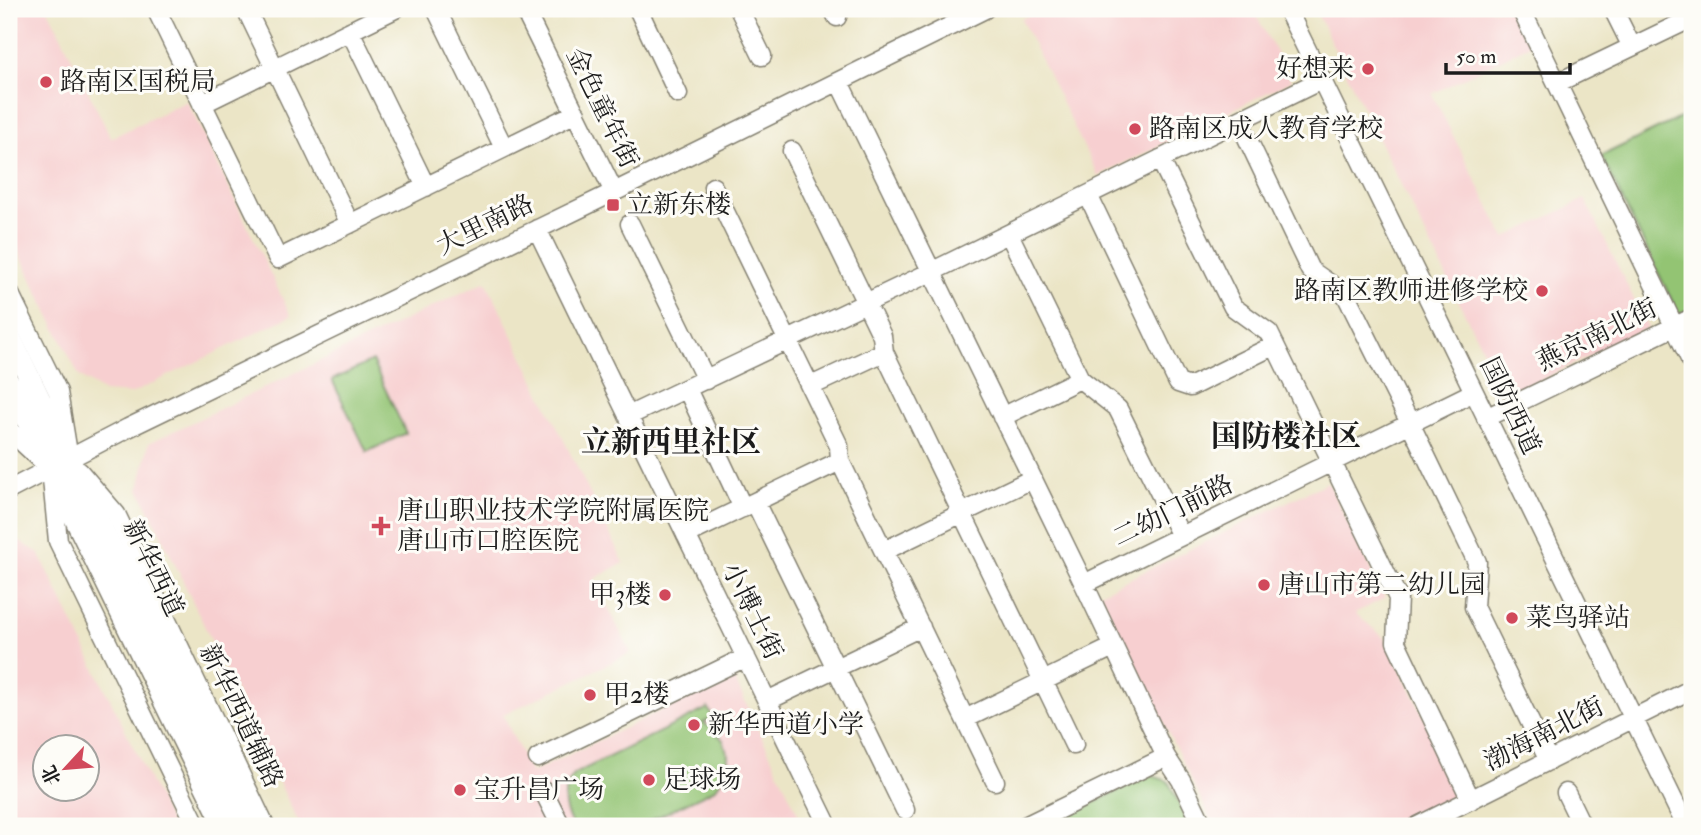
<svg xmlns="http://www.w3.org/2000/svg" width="1701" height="835" font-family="'IM FELL Double Pica','Noto Serif SC',serif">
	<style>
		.built { fill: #f7cfd0; fill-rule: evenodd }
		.green { fill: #93c473; stroke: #587048; stroke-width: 2 }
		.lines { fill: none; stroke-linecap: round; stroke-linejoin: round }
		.minor-casing { stroke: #848071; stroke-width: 21 }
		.major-casing { stroke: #848071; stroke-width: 24 }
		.minor { stroke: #fff; stroke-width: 18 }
		.major { stroke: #fff; stroke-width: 21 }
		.poi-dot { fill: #d1495b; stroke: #fdfcf7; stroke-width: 2.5 }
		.labels { text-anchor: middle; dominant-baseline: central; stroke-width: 6; stroke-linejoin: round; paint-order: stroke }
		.poi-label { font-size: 26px; fill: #1c1c1c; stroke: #fdfcf7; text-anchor: start }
		.street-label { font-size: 26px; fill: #1c1c1c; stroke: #fdfcf7 }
		.quarter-label { font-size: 30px; font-weight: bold; fill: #1c1c1c; stroke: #fdfcf7 }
	</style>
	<rect width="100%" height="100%" fill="#fdfcf7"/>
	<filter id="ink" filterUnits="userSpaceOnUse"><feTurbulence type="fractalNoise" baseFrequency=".0143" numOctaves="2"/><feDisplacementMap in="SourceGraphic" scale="14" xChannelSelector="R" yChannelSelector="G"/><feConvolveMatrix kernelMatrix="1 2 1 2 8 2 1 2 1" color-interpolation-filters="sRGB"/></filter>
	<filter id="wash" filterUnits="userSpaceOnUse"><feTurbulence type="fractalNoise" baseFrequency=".00686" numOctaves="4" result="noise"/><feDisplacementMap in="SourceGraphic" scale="28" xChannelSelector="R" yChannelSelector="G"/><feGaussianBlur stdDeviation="1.57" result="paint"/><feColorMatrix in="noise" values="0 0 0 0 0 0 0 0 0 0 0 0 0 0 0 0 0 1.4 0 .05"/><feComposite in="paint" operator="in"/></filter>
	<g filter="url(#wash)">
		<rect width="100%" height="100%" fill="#ebe5c6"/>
		<path class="built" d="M 9,9 L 48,9 L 111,138 L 187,101 L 291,316 L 131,394 L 104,392 L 79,376 L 9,232 Z
			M 1042,9 L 1253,9 L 1291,81 L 1098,176 L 1021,19 Z
			M 1315,9 L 1516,9 L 1533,43 L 1432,94 L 1505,238 L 1585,199 L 1648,328 L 1506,397 L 1371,124 Z
			M 486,281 L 624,563 L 594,579 L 631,653 L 503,715 L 531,773 L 733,676 L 804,826 L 300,826 L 139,489 L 149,443 Z
			M 1328,482 L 1385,598 L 1355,613 L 1386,639 L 1463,795 L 1400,826 L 1214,826 L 1100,593 Z
			M 9,535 L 39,553 L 172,826 L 9,826 ZM 46,748 L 88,748 L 88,790 L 46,790 Z"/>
		<path class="green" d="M 1692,112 L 1692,309 L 1679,315 L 1601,156 Z
			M 372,361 L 406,433 L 367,452 L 332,380 Z
			M 708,708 L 713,718 L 703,723 L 711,727 L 723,740 L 728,755 L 727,772 L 715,789 L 639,826 L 573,826 C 562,807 561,793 574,774 Z
			M 1150,775 L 1168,781 L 1190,826 L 1046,826 Z"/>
	</g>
	<g filter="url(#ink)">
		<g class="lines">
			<defs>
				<path id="minor" d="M 156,9 L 278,259 L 576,113
					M 246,9 L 350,224
					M 436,9 L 504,148
					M 524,9 L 614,192
					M 638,9 L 678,94
					M 739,9 L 762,56
					M 833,9 L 837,17
					M 1287,9 L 1686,826
					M 1521,9 L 1692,363
					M 1613,9 L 1632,47
					M 350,31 L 426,187
					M 839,82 L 1084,584 L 1166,757 L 1181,780 L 1203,826
					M 1557,83 L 1692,18
					M 202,104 L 395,9
					M 1239,121 L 1310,270 L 1346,295 L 1410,423 L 1477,562 L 1474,607 L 1549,761
					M 792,151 L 882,336 L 884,352
					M 1160,159 L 1233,307 L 1269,333 L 1398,598 L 1396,642 L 1471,800
					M 713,187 L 839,446 L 840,461 L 995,781
					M 1088,195 L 1178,383 L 1190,387 L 1275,345
					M 630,224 L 706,380
					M 537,229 L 828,826
					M 1009,234 L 1080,379 L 1118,409 L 1181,536
					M 9,292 L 58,392 L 67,447
					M 811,386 L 884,352 L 1074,745
					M 687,389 L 743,508
					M 628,416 L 931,272 L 1321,80
					M 1002,417 L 1080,379
					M 1486,418 L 1692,318
					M 9,430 L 51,469 L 58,541 L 197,826
					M 79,471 L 116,514 L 265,826
					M 9,490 L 128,428 L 614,192 L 985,9
					M 755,502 L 905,810
					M 686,535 L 840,461
					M 884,551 L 1032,479
					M 1084,584 L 1474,392
					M 767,701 L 921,627
					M 965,719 L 1113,647
					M 538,758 L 746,657
					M 543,790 L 561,826
					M 1566,793 L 1582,826
					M 1025,826 L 1166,757
					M 1418,826 L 1692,689"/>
				<path id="major" d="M 9,335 L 245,826
					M 9,383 L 225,826"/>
			</defs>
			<use href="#minor" class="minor-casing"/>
			<use href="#major" class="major-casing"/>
			<use href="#minor" class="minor"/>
			<use href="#major" class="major"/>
		</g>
	</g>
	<g class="poi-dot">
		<circle cx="1368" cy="69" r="7"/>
		<circle cx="46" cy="82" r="7"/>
		<circle cx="1135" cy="129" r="7"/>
		<rect x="606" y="198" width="14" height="14" rx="3.5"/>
		<circle cx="1542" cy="291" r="7"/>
		<path d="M377.5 515.5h7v7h7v7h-7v7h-7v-7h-7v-7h7z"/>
		<circle cx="1264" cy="585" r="7"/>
		<circle cx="665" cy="595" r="7"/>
		<circle cx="1512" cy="618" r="7"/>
		<circle cx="590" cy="695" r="7"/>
		<circle cx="694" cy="725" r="7"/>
		<circle cx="649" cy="780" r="7"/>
		<circle cx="460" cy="790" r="7"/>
	</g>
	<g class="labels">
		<g class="poi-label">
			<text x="1354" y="69" text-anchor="end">好想来</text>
			<text x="60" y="82">路南区国税局</text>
			<text x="1149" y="129">路南区成人教育学校</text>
			<text x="627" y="205">立新东楼</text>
			<text x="1528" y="291" text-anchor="end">路南区教师进修学校</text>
			<text x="397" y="511">唐山职业技术学院附属医院<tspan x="397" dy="30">唐山市口腔医院</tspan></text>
			<text x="1278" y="585">唐山市第二幼儿园</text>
			<text x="651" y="595" text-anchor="end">甲3楼</text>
			<text x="1526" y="618">菜鸟驿站</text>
			<text x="604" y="695">甲2楼</text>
			<text x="708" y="725">新华西道小学</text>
			<text x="663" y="780">足球场</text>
			<text x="474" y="790">宝升昌广场</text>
		</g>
		<g class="street-label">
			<text transform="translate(602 108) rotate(64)">金色童年街</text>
			<text transform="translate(485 225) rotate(-26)">大里南路</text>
			<text transform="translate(1597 335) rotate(-26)">燕京南北街</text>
			<text transform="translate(1510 406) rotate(64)">国防西道</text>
			<text transform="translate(1173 511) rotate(-26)">二幼门前路</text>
			<text transform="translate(153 568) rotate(64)">新华西道</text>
			<text transform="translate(752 611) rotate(64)">小博士街</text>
			<text transform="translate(241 716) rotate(64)">新华西道辅路</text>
			<text transform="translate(1544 734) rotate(-27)">渤海南北街</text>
		</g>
		<g class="quarter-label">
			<text x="1286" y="436">国防楼社区</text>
			<text x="671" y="442">立新西里社区</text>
		</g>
	</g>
	<rect width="1701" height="835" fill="none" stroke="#fdfcf7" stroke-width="35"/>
	<g transform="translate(66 768) rotate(244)"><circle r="33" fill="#fdfcf7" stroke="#a3a29f" stroke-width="2"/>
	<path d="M0-5L12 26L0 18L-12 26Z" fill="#d1495b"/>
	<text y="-10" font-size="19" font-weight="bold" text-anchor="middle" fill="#1c1c1c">北</text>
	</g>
	<path d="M1446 63v10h124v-10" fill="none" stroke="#1c1c1c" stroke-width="3.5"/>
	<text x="1456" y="63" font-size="21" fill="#1c1c1c" stroke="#fdfcf7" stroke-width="5" paint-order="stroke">50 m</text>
</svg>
